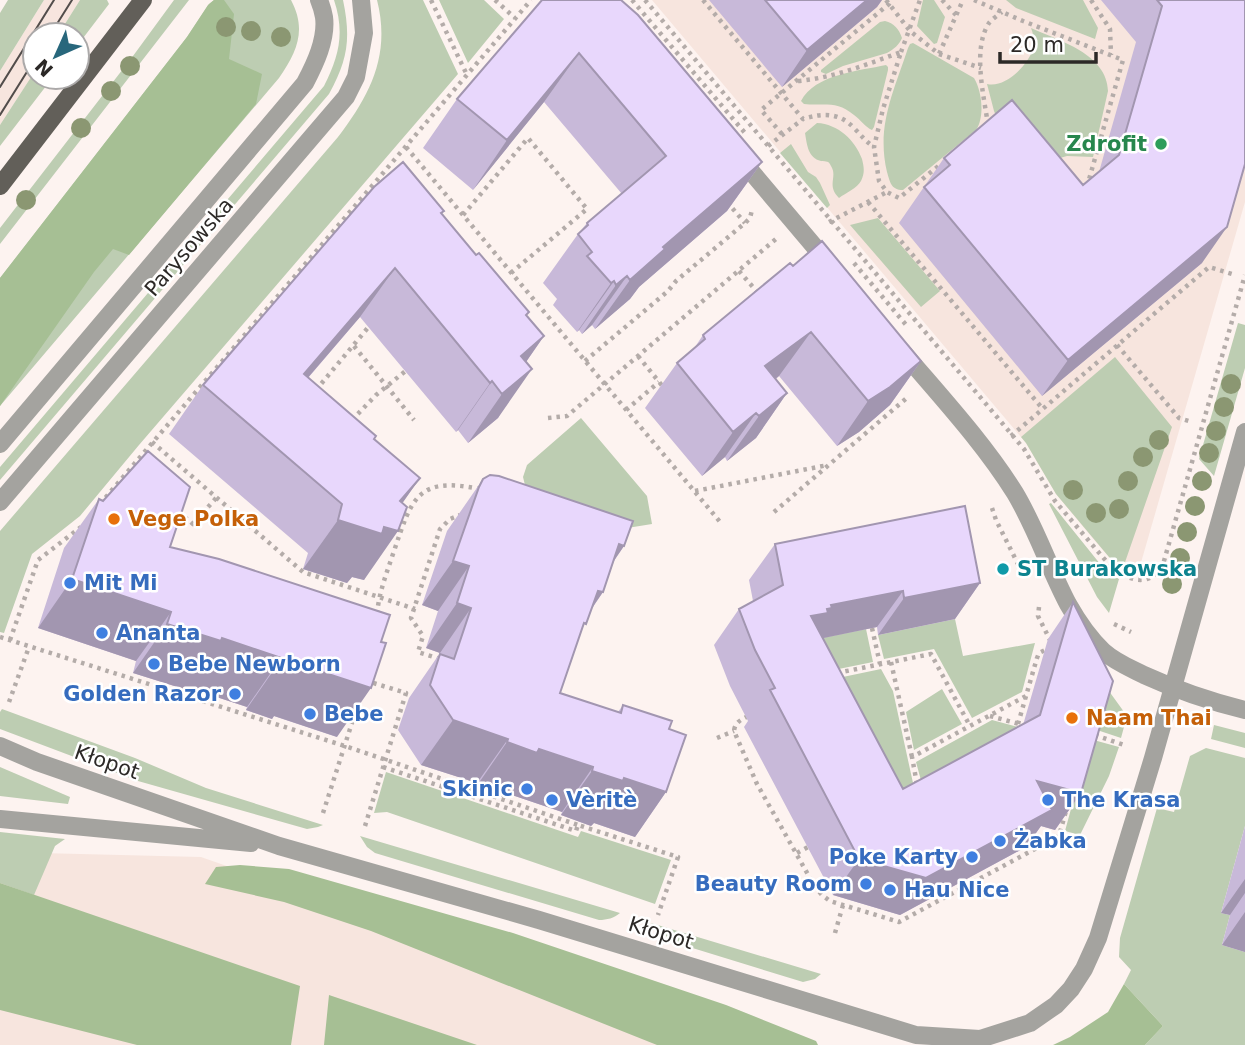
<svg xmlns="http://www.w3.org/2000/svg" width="1245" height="1045" font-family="'DejaVu Sans',sans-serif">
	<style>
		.built { fill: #f7e5de }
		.green { fill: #bdcdb2 }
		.forest { fill: #a6bf94 }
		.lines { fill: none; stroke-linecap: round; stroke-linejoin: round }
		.path { stroke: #b4aca9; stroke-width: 4.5; stroke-dasharray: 3.5 5; stroke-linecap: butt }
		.minor { stroke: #a4a39f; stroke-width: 18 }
		.major { stroke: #625f59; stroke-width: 18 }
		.tram { stroke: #524d4b; stroke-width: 2 }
		.tree { fill: #8b9772 }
		.wall { fill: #c8b9d9 }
		.shaded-wall { fill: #a296b0 }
		.building { fill: #e8d7fc; stroke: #a296b0; stroke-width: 2 }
		.leisure-dot { fill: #2e9e5b; stroke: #fff; stroke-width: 2.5 }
		.food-dot { fill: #e8710a; stroke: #fff; stroke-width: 2.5 }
		.culture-dot { fill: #0f9aa8; stroke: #fff; stroke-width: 2.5 }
		.shop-dot { fill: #3f7fe0; stroke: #fff; stroke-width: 2.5 }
		.labels { text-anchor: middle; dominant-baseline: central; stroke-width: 5; stroke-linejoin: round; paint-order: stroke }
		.leisure-label { font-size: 21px; font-weight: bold; fill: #27864d; stroke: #fff; text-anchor: end }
		.street-label { font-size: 21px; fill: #2c2927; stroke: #fff }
		.food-label { font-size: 21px; font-weight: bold; fill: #c56008; stroke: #fff; text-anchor: start }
		.culture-label { font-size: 21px; font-weight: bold; fill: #0d838f; stroke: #fff; text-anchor: start }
		.shop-label { font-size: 21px; font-weight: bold; fill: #366cbe; stroke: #fff; text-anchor: start }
	</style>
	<rect width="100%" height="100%" fill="#fdf3f0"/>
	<path class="built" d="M 44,0 L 80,0 L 58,35 L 35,35 L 35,71 L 0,125 L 0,71 Z
		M 652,0 L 1245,0 L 1245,202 L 1138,573 L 1123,568 L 1109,557 L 1095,541 L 1056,494 L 1026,443 Z
		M 0,852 L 201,857 L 307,894 L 716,1045 L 0,1045 Z"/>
	<path class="green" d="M 8,0 L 44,0 L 0,71 L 0,13 Z
		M 80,0 L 107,0 L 109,4 L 77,46 L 77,35 L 58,35 Z
		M 174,0 L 189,0 L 0,244 L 0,228 L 133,56 Z
		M 214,0 L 291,0 C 307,30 297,52 279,78 L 0,406 L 0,278 L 187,37 L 209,4 Z
		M 334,0 L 343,0 C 351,38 348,60 329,94 L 0,480 L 0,467 L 324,86 C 339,56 345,33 334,0 Z
		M 377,0 L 423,0 L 458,74 L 139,445 L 80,516 L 32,554 L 4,633 L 0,632 L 0,531 L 338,137 C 370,95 391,55 377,0 Z
		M 439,0 L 484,0 L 504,19 L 468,63 Z
		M 923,0 L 934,0 L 945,17 L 937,43 L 934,44 L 917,26 Z
		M 1006,0 L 1083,0 L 1098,28 L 1095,39 L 1016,8 Z
		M 885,21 C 894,23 899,29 902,38 C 899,45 894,49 887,53 L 843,66 L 826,74 L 821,72 L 821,70 L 880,22 Z
		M 1031,28 C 1060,41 1107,54 1108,91 L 1093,157 L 1067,156 L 1046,162 L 999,123 L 994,111 L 987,84 C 1006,89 1032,62 1034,44 C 1034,38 1033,33 1031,28 Z
		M 913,43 L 974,78 C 982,91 985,117 976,130 L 903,190 C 891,190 890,182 887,172 C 876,126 894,91 908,48 L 910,44 Z
		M 886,65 L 888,67 L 888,70 L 874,127 L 872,130 C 865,127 861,120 854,115 C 837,100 824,106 804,104 L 801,101 C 815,74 859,71 886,65 Z
		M 35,71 L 35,77 L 53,77 L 0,146 L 0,125 Z
		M 817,123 C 838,124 855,140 862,159 C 864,167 865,173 861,181 C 857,188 846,193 839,198 C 826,185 838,177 831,166 C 828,160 827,162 821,161 C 808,158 807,145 805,133 Z
		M 791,144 L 808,172 L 816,177 L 820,183 L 830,205 L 827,208 L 780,153 Z
		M 878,218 L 940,291 L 921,307 L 850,225 Z
		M 1238,323 L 1245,325 L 1245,368 L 1214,476 L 1199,459 Z
		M 1115,357 L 1172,427 L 1123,568 L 1109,557 L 1056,494 L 1026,443 L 1021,437 Z
		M 581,418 L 647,496 L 652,524 L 621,529 L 526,489 L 523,477 L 527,465 Z
		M 1051,503 L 1105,570 L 1119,579 L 1109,613 L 1097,597 L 1049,504 Z
		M 955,619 L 963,656 L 1035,643 L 1022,692 L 972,718 L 934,649 L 884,659 L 878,635 Z
		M 866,629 L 873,662 L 814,674 L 806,641 Z
		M 881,669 L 893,691 L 913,783 L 899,791 L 838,678 Z
		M 1106,687 L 1127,716 L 1121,738 L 1094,729 Z
		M 942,689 L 962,724 L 914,750 L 906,712 Z
		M 2,709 L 135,758 L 206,788 L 323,825 L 318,827 L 307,829 L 138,781 L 0,729 L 0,712 Z
		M 992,720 L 1022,728 L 926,799 L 916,762 Z
		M 1214,725 L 1245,733 L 1245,748 L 1211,739 Z
		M 1090,739 L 1119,747 L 1109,776 L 1080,835 L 1065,831 Z
		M 1206,748 L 1245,758 L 1245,826 L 1221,913 L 1230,915 L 1222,945 L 1245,952 L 1245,1045 L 1145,1045 L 1163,1026 L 1124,984 L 1131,970 L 1119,957 L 1120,938 L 1157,808 L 1174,812 L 1190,756 Z
		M 0,767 L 70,797 L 68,804 L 0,796 Z
		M 386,772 L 578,837 L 581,831 L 671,860 L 655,904 L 387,812 L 374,813 Z
		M 0,832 L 65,839 L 55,846 L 34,895 L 0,883 Z
		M 360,836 L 620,913 C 614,918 607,920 599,920 L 375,853 L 367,847 Z
		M 651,923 L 821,974 L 815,979 L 803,982 L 673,942 Z"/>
	<path class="forest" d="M 214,0 L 224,0 L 234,14 L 229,59 L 262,74 L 256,104 L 129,255 L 113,249 L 94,272 L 0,406 L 0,278 L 187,37 L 208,5 Z
		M 240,865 L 289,869 L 513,933 L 726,1005 L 816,1041 L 818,1045 L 657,1045 L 371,931 L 284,902 L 205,884 L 216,867 Z
		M 0,883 L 300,986 L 291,1045 L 137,1045 L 0,1010 Z
		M 1124,984 L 1163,1026 L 1145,1045 L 1053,1045 L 1070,1037 L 1108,1012 Z
		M 329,995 L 477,1045 L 324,1045 Z"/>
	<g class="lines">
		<path class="path" d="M 431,0 L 467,75
			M 495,0 L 515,18
			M 632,0 L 745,133
			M 645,0 L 1024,449 L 1055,501 L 1112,568 C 1131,582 1153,588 1164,561 L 1245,275
			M 703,0 L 803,119 C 822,113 839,112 854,128 C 861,135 865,141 874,147
			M 886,0 L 910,31 L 939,54 L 963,0
			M 942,0 L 956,15
			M 974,0 L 1023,21 L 1123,60 L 1088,183
			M 1091,0 L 1110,29 L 1111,55
			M 901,52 L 920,0
			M 939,54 L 981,68
			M 798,81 C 833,78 868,64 901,52 L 883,109 L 874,147 L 879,181 L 887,192 L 899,198 L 941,164
			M 988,125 C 984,96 972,49 989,23 C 992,19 998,15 1002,12
			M 782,134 L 761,110 L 889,4 L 891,0
			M 768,146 L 803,119
			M 406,147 L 721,523
			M 727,202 L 745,223
			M 868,202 L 1042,408
			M 463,215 L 528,138 L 587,209 L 511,273
			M 829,222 L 887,192
			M 854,263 L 907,326
			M 739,271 L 759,294
			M 1117,345 L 1179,418 L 1189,421
			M 354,346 L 414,420
			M 638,356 L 664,388
			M 585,361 L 668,291 L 676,281 L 745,223 L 750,218 L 752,210
			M 316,390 L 371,324
			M 626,410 L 659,382
			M 548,418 L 567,416 L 776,239
			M 352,420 L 376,395 L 408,369
			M 1011,436 L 1209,267 L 1232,274
			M 152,442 L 303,572 L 415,609
			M 695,491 L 828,465
			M 100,504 L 531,0
			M 992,508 L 996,520 L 1024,576
			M 178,511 L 193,524 L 217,497
			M 774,512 L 909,396
			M 1039,607 L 1038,616 L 1051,642
			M 377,614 C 379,592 387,572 394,551 C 412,498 417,476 480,489
			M 1114,624 L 1131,632
			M 872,628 L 880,664
			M 0,637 L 345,746 L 578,825
			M 10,640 L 38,560 L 81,527
			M 440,659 L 418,652 L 423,636 L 411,618 L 440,529 L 450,519 L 460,515
			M 891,662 L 912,757
			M 837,673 L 931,654 L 970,726
			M 9,702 L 29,647
			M 748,716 C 741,720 735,722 734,731 L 757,784 L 815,887 L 822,895 L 830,901 L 899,922 L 1059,836 L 1066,811
			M 990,716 L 1023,725
			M 1018,724 L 1026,696
			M 1095,735 L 1127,746
			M 717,738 L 734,731
			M 383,767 L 576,831 L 578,825 L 678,857 L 658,915
			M 917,784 L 912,757 L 1026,696 L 1037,658 L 1039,653 L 1047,649
			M 323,813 L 358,704
			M 365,826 L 406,693 L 370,682
			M 1059,836 L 1084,844
			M 797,853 L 808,847
			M 835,933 L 843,905"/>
		<path class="minor" d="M 738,156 L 830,265
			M 902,351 C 941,397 983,442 1015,493 C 1036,528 1049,568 1068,604 C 1077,620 1089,638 1103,651 C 1115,662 1130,668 1144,675 C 1179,691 1208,701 1245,710
			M 0,444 L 305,83 C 315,64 327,39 324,17 C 323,11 321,5 319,0
			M 0,502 L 346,97 L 356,77 L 364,33 L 361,0
			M 0,746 L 37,762 L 279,846 L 539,920 L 916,1035 L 980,1039 L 1030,1023 L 1056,1005 L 1071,989 L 1084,969 L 1098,938 L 1153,758 L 1245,432
			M 0,819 L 251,843"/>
		<path class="major" d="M 0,186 L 143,0"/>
		<path class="tram" d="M 50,35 L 72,0
			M 0,87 L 54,0
			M 0,115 L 35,59"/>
	</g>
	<g class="tree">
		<circle cx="226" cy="27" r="10"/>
		<circle cx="251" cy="31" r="10"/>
		<circle cx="281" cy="37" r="10"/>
		<circle cx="130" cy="66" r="10"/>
		<circle cx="111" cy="91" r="10"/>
		<circle cx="81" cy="128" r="10"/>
		<circle cx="26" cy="200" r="10"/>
		<circle cx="1231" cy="384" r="10"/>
		<circle cx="1224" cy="407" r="10"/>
		<circle cx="1216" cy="431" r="10"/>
		<circle cx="1159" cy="440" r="10"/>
		<circle cx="1209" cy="453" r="10"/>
		<circle cx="1143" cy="457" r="10"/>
		<circle cx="1128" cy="481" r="10"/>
		<circle cx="1202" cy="481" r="10"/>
		<circle cx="1073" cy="490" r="10"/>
		<circle cx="1195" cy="506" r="10"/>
		<circle cx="1119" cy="509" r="10"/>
		<circle cx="1096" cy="513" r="10"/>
		<circle cx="1187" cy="532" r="10"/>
		<circle cx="1180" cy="558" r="10"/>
		<circle cx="1172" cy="584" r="10"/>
	</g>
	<path class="wall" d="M 542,0 L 762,162 L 727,211 L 639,287 L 630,299 L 595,329 L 592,325 L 582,334 L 579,330 L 577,332 L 553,305 L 557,299 L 543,283 L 578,234 L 587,223 L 622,194 L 544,102 L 473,190 L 423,148 L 457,99 Z
		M 709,0 L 882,0 L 877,7 L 782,87 Z
		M 1101,0 L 1245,0 L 1202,263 L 1042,396 L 899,223 L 944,158 L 1083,185 L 1099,172 L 1136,42 Z
		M 442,214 L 544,336 L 526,362 L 498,418 L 468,443 L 458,430 L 456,432 L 360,317 L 308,378 L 374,439 L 420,478 L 402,503 L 364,580 L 352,577 L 347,583 L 303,569 L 308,553 L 169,434 L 203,385 Z
		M 793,266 L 921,361 L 890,405 L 859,432 L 837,446 L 779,376 L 776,379 L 787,393 L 756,438 L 727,461 L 725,457 L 702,476 L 645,408 L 677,363 L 693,350 L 703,335 Z
		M 483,479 L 624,546 L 614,561 L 603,592 L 591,610 L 581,630 L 560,693 L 618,712 L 623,705 L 669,729 L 666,792 L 635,837 L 594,823 L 591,826 L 561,815 L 562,812 L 509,794 L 506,798 L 476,787 L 477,783 L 421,765 L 398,730 L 409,698 L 440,653 L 426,648 L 438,611 L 422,605 L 447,531 Z
		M 99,499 L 170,547 L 219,559 L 337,737 L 274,716 L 272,719 L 246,710 L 247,707 L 189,688 L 187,690 L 133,673 L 136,661 L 38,628 L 64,548 Z
		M 775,544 L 980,583 L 955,619 L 878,635 L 877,627 L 823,638 L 903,789 L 1023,725 L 1048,639 L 1073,602 L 1081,793 L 1055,830 L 1041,826 L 1026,847 L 900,915 L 833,895 L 744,727 L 748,721 L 730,686 L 714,645 L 739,609 L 753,601 L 749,580 Z
		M 1245,826 L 1245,952 L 1222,945 L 1230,915 L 1221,913 Z"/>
	<path class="shaded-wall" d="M 867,0 L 882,0 L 877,7 L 782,87 L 807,50 Z
		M 579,53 L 544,102 L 473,190 L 507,140 Z
		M 762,162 L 727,211 L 639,287 L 630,299 L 595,329 L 630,280 L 663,247 Z
		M 1227,227 L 1202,263 L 1042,396 L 1068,360 Z
		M 395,268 L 360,317 L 269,423 L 304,374 Z
		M 627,276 L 592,325 L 582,334 L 616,285 Z
		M 614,281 L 579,330 L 577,332 L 611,283 Z
		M 811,332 L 779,376 L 734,410 L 765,366 Z
		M 544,336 L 510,385 L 521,356 Z
		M 921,361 L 890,405 L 859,432 L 837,446 L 868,401 Z
		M 532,369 L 498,418 L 468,443 L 502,394 Z
		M 492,381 L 458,430 L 456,432 L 490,383 Z
		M 787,393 L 756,438 L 727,461 L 759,416 Z
		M 756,413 L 725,457 L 702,476 L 733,432 Z
		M 420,478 L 385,528 L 398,531 L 364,580 L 352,577 L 347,583 L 303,569 L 338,520 L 400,501 Z
		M 619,544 L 624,546 L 593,591 Z
		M 453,561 L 469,566 L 438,611 L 422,605 Z
		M 72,579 L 171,612 L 136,661 L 38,628 Z
		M 980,583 L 955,619 L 878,635 L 904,598 Z
		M 598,591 L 603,592 L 572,637 Z
		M 903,591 L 877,627 L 809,641 L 811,616 L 831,605 Z
		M 457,603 L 471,608 L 440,653 L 426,648 Z
		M 167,624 L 222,638 L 281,658 L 247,707 L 189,688 L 187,690 L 133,673 Z
		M 280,661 L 307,667 L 371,688 L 337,737 L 274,716 L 272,719 L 246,710 Z
		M 453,720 L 508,739 L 477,783 L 421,765 Z
		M 507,742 L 539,749 L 593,767 L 562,812 L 509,794 L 506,798 L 476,787 Z
		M 592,771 L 624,778 L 666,792 L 635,837 L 594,823 L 591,826 L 561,815 Z
		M 1037,781 L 1081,793 L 1055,830 L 1041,826 L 1026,847 L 900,915 L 833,895 L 859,859 Z
		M 1245,879 L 1245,893 L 1230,915 L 1221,913 Z
		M 1245,912 L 1245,952 L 1222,945 Z"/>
	<path class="building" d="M 542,0 L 621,0 L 638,15 L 762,162 L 663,247 L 665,249 L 630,280 L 627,276 L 616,285 L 614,281 L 611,283 L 587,256 L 592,252 L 578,234 L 588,225 L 587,223 L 666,156 L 579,53 L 507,140 L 457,99 Z
		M 765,0 L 867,0 L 807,50 Z
		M 1157,0 L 1245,0 L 1245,164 L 1227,227 L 1068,360 L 924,187 L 950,165 L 944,158 L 1012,100 L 1083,185 L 1119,155 L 1162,6 Z
		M 403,162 L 444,211 L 441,213 L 476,255 L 479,253 L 529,312 L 526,315 L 544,336 L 521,356 L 532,369 L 502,394 L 492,381 L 490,383 L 395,268 L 304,374 L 376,436 L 374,439 L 420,478 L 400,501 L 407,507 L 398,531 L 384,527 L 382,534 L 338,520 L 342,504 L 203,385 L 374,187 Z
		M 822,241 L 921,361 L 890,387 L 868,401 L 811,332 L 765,366 L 787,393 L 759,416 L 756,413 L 733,432 L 677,363 L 705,339 L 703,335 L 790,263 L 793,266 Z
		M 148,451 L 190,487 L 170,547 L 219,559 L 390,615 L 381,642 L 386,643 L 371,688 L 307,667 L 306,670 L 280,661 L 281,658 L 222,638 L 221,641 L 167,624 L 171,612 L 72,579 L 99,499 L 103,501 Z
		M 490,475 L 499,476 L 633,521 L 624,546 L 619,544 L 603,592 L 598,591 L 586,624 L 584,623 L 560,693 L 621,713 L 623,705 L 672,721 L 669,729 L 686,735 L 666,792 L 624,778 L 623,781 L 592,771 L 593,767 L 539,749 L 537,753 L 507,742 L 508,739 L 453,720 L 430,685 L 440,654 L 454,659 L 471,608 L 457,603 L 469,566 L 453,561 L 479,487 L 483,479 Z
		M 965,506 L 980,583 L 904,598 L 903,591 L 831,605 L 832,608 L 827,609 L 828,613 L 811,616 L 903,789 L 1040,715 L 1073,602 L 1113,681 L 1081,793 L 1037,781 L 1052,810 L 926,878 L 859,859 L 770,690 L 775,688 L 755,650 L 739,609 L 783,585 L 775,544 Z"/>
	<circle class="leisure-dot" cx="1161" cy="144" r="7"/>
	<g class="food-dot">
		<circle cx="114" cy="519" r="7"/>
		<circle cx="1072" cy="718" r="7"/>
	</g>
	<circle class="culture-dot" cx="1003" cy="569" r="7"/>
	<g class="shop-dot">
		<circle cx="70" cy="583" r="7"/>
		<circle cx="102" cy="633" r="7"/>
		<circle cx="154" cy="664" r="7"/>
		<circle cx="235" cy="694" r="7"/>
		<circle cx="310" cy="714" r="7"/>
		<circle cx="527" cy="789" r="7"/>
		<circle cx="552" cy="800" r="7"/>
		<circle cx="1048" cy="800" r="7"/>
		<circle cx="1000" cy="841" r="7"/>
		<circle cx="972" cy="857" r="7"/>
		<circle cx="866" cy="884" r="7"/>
		<circle cx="890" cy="890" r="7"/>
	</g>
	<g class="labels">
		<g class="leisure-label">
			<text x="1147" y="144">Zdrofit</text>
		</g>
		<g class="street-label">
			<text transform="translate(189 247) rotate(-49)">Parysowska</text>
			<text transform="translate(107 762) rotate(19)">Kłopot</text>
			<text transform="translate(661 933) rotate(17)">Kłopot</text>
		</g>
		<g class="food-label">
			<text x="128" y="519">Vege Polka</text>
			<text x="1086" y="718">Naam Thai</text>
		</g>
		<g class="culture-label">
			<text x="1017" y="569">ST Burakowska</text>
		</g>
		<g class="shop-label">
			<text x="84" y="583">Mit Mi</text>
			<text x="116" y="633">Ananta</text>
			<text x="168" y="664">Bebe Newborn</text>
			<text x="221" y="694" text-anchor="end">Golden Razor</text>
			<text x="324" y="714">Bebe</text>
			<text x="513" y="789" text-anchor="end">Skinic</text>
			<text x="566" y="800">Vèritè</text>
			<text x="1062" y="800">The Krasa</text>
			<text x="1014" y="841">Żabka</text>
			<text x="958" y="857" text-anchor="end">Poke Karty</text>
			<text x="852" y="884" text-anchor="end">Beauty Room</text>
			<text x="904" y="890">Hau Nice</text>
		</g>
	</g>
	<g transform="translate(56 56) rotate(225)"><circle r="33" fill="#ffffff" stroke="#aba9a9" stroke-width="2"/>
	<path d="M0-5L12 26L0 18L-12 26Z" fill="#28677c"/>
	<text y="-10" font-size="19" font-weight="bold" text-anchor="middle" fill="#2c2927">N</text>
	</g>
	<path d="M1000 52v10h96v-10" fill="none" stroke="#2c2927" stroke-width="3.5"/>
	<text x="1010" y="52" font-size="21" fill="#2c2927" stroke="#ffffff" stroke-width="5" paint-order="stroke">20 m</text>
</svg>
